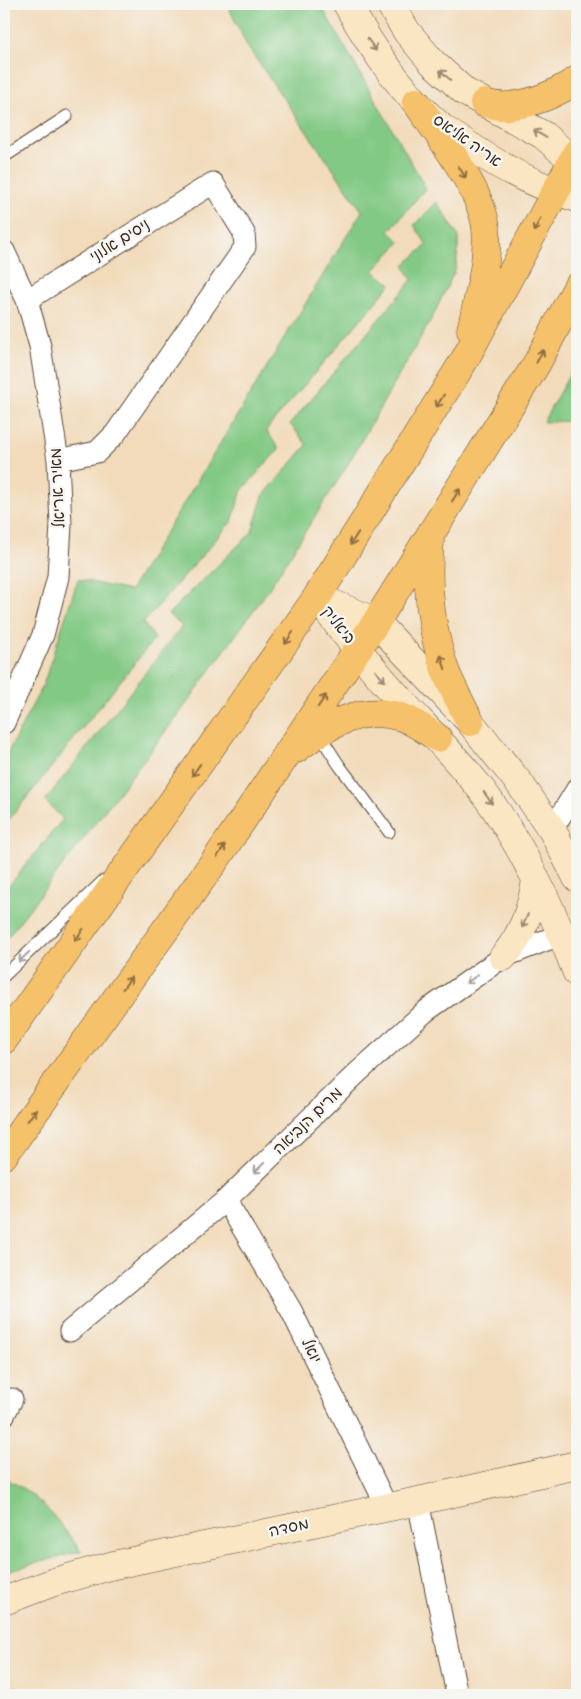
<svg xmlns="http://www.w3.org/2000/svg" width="581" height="1699" font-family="'Balsamiq Sans','Playpen Sans Hebrew',sans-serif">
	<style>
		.green { fill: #82c984; stroke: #5e7a51 }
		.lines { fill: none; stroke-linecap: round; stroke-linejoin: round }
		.lane-casing { stroke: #564536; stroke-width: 13 }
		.street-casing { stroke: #564536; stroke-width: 23 }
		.secondary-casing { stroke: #564536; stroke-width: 29 }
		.highway-casing { stroke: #564536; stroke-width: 29 }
		.lane { stroke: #fff; stroke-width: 11 }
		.street { stroke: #fff; stroke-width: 21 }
		.secondary { stroke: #fbe6c4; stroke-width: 28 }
		.highway { stroke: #f5c16b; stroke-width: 28 }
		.oneway { stroke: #9b8871 }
		.oneway2 { stroke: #8f6e41 }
		.oneway3 { stroke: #a79f9a }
		.labels { text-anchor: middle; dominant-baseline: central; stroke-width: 5; stroke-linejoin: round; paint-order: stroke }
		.street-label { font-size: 16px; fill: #3b2a1e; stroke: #f6f6f2 }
	</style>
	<rect width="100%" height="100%" fill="#f6f6f2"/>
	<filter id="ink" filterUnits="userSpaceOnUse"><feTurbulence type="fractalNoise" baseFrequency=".02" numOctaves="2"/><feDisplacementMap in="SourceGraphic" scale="10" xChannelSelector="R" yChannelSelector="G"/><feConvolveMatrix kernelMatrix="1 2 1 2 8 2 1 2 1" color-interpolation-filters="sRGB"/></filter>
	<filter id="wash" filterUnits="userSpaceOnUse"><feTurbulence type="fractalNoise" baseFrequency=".0096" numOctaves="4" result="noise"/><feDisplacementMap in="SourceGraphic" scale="20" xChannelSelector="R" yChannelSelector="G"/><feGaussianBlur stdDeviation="1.12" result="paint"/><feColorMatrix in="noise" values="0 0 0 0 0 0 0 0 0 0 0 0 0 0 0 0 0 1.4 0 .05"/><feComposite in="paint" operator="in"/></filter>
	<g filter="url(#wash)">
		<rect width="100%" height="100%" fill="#f2dbbb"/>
		<path class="green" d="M 227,4 L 320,4 L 426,188 L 389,231 L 400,242 L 373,271 L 391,284 L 266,430 L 279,449 L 242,490 L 232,521 L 143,623 L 155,638 L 4,826 L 4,760 L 43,685 L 78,579 L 130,591 L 362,211 L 247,46 Z
			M 437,202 L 459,237 L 456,268 L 433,316 L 344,471 L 266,593 L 179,714 L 4,942 L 4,892 L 63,819 L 45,801 L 182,626 L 168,614 L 252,532 L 263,496 L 307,445 L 290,424 L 412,280 L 404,265 L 427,245 L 414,225 Z
			M 577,361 L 577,421 L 543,422 Z
			M 4,1478 C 40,1494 57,1520 81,1551 L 11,1570 L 4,1574 Z"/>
	</g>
	<g filter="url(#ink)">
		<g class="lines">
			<defs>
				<path id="lane" d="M 4,157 L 67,116
					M 319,734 L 339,765 L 389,832
					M 4,976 L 103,881"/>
				<path id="street" d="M 4,251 L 27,300 L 40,346 L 58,460 L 61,524 L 58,577 L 43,635 L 4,723
					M 27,300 L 213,183 L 244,233 L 245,247 L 115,434 L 97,452 L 58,460
					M 552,830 L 577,789
					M 226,1200 L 291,1310 L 387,1507
					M 70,1331 L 226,1200 L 355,1075 L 426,1011 L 503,957 L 562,934
					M 4,1415 L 12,1399
					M 418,1501 L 457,1695"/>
				<path id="secondary" d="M 347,4 C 372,49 403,94 442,128 C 450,134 459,139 468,145 C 502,168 537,187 577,198
					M 390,4 L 407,32 L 432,62 L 465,92 L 543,135 L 577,164
					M 317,597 C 344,633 372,669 403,703 C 430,732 459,760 484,793 C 524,847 553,911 577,973
					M 317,597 L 376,622 L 470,722 L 520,784 L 552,830 L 577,878
					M 503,957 C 523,935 531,909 536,881
					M 4,1601 L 54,1582 L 114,1565 L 418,1501 L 577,1465"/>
				<path id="highway" d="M 416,102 C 438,135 482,190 486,228 C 489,262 478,297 471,330
					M 484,103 C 492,105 500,107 508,106 C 532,104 557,93 577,80
					M 430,541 C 426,586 430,627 445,670 C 452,688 462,705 470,722
					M 296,749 C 327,726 361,704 401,717 C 414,721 426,731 438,738
					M 4,1040 L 317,597 L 465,359 L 577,152
					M 4,1155 L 219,855 L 376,622 L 537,363 L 577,287"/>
			</defs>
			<use href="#lane" class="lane-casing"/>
			<use href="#street" class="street-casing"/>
			<use href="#secondary" class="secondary-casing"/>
			<use href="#highway" class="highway-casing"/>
			<use href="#lane" class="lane"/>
			<use href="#street" class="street"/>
			<use href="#secondary" class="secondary"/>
			<use href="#highway" class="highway"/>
		</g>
		<defs><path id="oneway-shaft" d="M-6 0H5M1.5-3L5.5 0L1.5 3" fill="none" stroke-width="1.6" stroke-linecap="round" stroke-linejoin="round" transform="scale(1.25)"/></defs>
		<g class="oneway">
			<use href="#oneway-shaft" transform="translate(372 45) rotate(54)"/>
			<use href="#oneway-shaft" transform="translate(445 75) rotate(-137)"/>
			<use href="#oneway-shaft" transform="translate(540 134) rotate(-149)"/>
			<use href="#oneway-shaft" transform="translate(380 676) rotate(49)"/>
			<use href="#oneway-shaft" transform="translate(488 798) rotate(55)"/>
			<use href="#oneway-shaft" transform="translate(525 921) rotate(113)"/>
		</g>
		<g class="oneway2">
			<use href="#oneway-shaft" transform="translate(462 172) rotate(58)"/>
			<use href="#oneway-shaft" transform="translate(537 225) rotate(118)"/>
			<use href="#oneway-shaft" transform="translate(540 356) rotate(-62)"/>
			<use href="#oneway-shaft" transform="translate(440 401) rotate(122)"/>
			<use href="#oneway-shaft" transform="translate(456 495) rotate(-58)"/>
			<use href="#oneway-shaft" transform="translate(354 539) rotate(122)"/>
			<use href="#oneway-shaft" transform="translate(289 638) rotate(124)"/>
			<use href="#oneway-shaft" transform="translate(443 662) rotate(-108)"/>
			<use href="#oneway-shaft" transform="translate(322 701) rotate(-56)"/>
			<use href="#oneway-shaft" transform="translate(196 770) rotate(125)"/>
			<use href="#oneway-shaft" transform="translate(221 851) rotate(-56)"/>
			<use href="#oneway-shaft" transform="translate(79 935) rotate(125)"/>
			<use href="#oneway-shaft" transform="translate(127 983) rotate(-54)"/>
			<use href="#oneway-shaft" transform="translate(32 1115) rotate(-54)"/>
		</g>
		<g class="oneway3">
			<use href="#oneway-shaft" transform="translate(24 957) rotate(136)"/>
			<use href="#oneway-shaft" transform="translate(472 979) rotate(145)"/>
			<use href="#oneway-shaft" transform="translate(259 1168) rotate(136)"/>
		</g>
	</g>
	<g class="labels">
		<g class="street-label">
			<text transform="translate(467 141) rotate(35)">אריה אליאס</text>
			<text transform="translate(120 241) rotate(-32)">ניסים אלוני</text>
			<text transform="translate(58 488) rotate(-93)">מאיר אריאל</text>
			<text transform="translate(338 625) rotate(52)">ביאליק</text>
			<text transform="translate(308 1121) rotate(-44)">מרים הנביאה</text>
			<text transform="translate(311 1351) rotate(64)">יואל</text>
			<text transform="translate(289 1528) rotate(-12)">מסדה</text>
		</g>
	</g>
	<rect width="581" height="1699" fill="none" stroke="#f6f6f2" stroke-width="20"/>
</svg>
